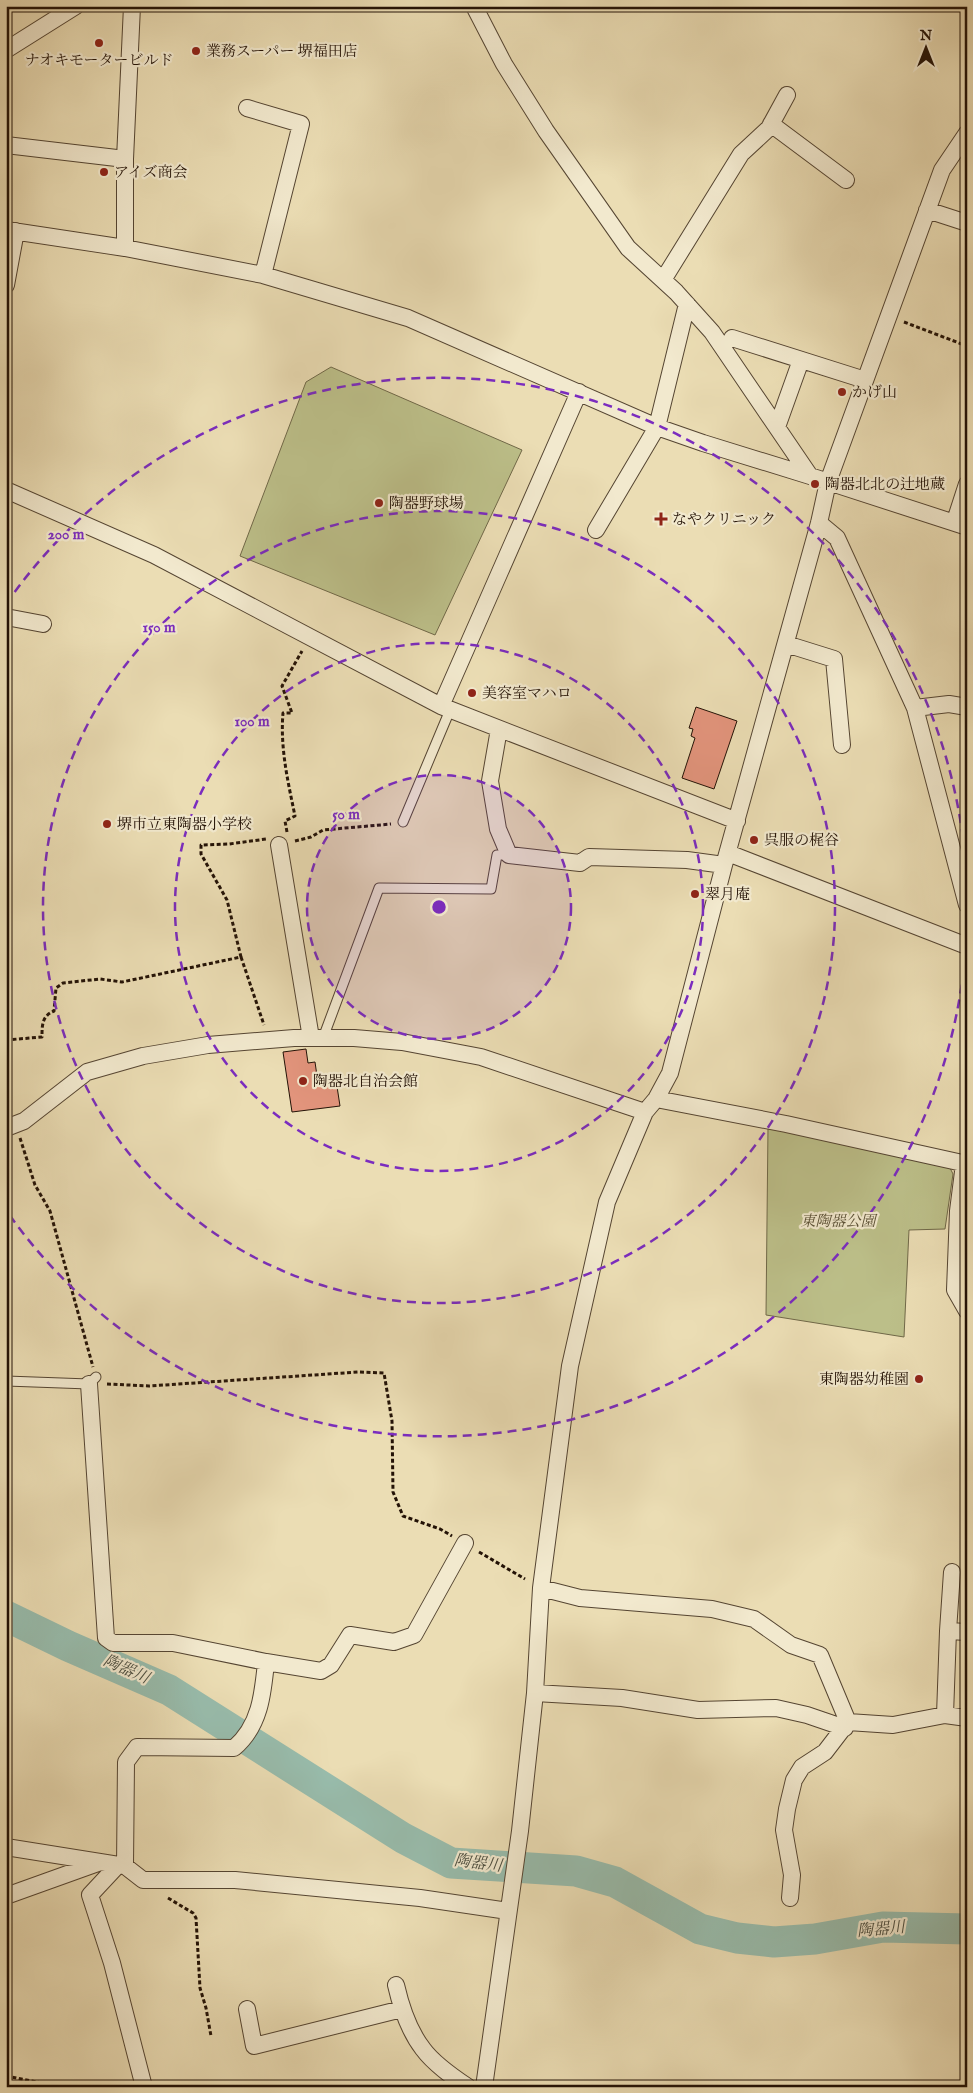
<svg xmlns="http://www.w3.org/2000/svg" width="973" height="2093" font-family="'IM FELL English','Noto Serif JP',serif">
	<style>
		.green { fill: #bcbf89; stroke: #706848 }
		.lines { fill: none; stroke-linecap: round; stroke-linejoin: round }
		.river { stroke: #98bcac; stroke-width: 31 }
		.building { fill: #e2947c; stroke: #231206 }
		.service-casing { stroke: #554532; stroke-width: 11 }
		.minor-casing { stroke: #554532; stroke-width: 18 }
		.path { stroke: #231206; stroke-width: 3; stroke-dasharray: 4 2.5; stroke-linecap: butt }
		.service { stroke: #f2e9ce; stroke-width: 9 }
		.minor { stroke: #f2e9ce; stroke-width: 16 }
		.ring { fill: none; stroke: #7b2cbf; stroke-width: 2.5; stroke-dasharray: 9 6 }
		.poi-dot { fill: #8f2418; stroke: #f2e9ce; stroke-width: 2 }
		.labels { text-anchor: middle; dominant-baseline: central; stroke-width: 4.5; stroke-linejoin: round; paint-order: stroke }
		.poi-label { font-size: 15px; fill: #231206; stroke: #f2e9ce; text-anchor: start }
		.park-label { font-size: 15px; font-style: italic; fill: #594f34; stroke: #f2e9ce }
		.water-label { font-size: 16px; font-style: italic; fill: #4c4e40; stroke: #f2e9ce }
		.centre { fill: #7b2cbf; stroke: #f2e9ce; stroke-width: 2.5 }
		.ring-label { font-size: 15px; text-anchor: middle; font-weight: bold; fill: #7b2cbf; stroke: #f2e9ce; stroke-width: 4.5; stroke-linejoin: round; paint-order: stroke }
	</style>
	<rect width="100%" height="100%" fill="#ebddb4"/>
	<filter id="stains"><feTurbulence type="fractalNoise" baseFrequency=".004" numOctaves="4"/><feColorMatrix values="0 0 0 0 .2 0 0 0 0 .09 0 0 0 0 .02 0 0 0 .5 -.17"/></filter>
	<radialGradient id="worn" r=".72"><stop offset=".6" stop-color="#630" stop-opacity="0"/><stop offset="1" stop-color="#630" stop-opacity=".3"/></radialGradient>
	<path class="green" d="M 331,367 L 522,450 L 435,635 L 240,556 L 306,382 Z
		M 768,1127 L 950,1168 L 953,1174 L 945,1229 L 909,1230 L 904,1337 L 766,1315 Z"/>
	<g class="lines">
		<path class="river" d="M 6,1616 L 68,1646 L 169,1690 L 403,1838 L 451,1863 L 576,1871 L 615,1882 L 700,1929 L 737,1938 L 774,1942 L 815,1939 L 883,1927 L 967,1929"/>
	</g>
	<path class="building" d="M 696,707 L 737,721 L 714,789 L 682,778 L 695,738 L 691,736 L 693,729 L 689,728 Z
		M 306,1049 L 308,1063 L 315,1062 L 318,1083 L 336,1080 L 340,1106 L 292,1112 L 283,1052 Z"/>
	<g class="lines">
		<defs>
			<path id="service" d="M 403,822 L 450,710
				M 323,1038 L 379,888 L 491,889 L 497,855 L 509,855
				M 6,1381 L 89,1384 L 96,1377"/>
			<path id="minor" d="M 474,6 L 504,64 L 546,131 L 628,248 L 676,292 L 712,332 L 810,476
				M 6,50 L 76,6
				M 247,108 L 301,124 L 263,275
				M 771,124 L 846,180
				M 6,145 L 125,159
				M 927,210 L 967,223
				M 6,230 L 125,248 L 263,275 L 408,318 L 657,427 L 703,443 L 810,476 L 967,527
				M 125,248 L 125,159 L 132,6
				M 663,280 L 741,154 L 769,128 L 787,95
				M 6,285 L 16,231
				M 732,338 L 865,380
				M 777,427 L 801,360
				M 6,490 L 154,555 L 441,706 L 737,821
				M 955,521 L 967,484
				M 819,523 L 837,538 L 915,708 L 967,905
				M 596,530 L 657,427 L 687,304
				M 6,617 L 43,624
				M 786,644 L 834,659 L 842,745
				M 441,706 L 579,392
				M 915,708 L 949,704 L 967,707
				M 499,729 L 490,781 L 498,829 L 509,855 L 580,863 L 589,857 L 687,860 L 724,865
				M 279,845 L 311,1038
				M 728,853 L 967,946
				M 656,1099 L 786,1124 L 967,1164
				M 6,1128 L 24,1121 L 87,1072 L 143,1056 L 208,1045 L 294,1038 L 354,1038 L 402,1042 L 481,1057 L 645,1112
				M 964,1164 L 958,1211 L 955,1290 L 967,1311
				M 89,1384 L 106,1638 L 113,1643 L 173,1643 L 266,1662 L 321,1671 L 331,1665 L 350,1635 L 394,1642 L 414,1635 L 465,1543
				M 541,1588 L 580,1598 L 712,1609 L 754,1619 L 791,1645 L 820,1655 L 848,1722 L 893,1725 L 945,1715 L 967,1718
				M 948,1631 L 967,1632
				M 535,1693 L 622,1698 L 698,1710 L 776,1708 L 807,1715 L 845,1728
				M 945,1715 L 948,1631 L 952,1572
				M 6,1847 L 125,1866 L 143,1880 L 235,1880 L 420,1898 L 508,1911
				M 118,1865 L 90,1895 L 112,1963 L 144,2087
				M 125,1866 L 126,1762 L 137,1747 L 234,1748 C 260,1726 263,1694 266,1662
				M 6,1896 L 98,1863
				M 790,1898 L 792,1875 L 784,1830 L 787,1809 L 794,1780 L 802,1767 L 825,1752 L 848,1722
				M 396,1985 C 401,2007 409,2031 423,2049 C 434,2064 453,2077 468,2087
				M 247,2009 L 254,2046 L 402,2009
				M 484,2087 L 520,1831 L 535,1693 L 541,1588 L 570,1366 L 607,1202 L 645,1112 L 656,1099 L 670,1073 L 724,865 L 819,523 L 828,482 L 942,170 L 967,133"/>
		</defs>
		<use href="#service" class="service-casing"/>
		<use href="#minor" class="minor-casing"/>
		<path class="path" d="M 904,322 L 967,346
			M 287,832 L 285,821 L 295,816 C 288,782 280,748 283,713 L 292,713 L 282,686 L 302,651
			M 295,841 L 311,837 L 323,830 L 391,824
			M 241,957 L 264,1025
			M 6,1040 L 42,1037 C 42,1025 42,1016 54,1011 L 56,988 L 63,983 L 100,979 L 122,982 L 241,957 L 227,900 L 201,854 L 201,845 L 229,844 L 266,839
			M 20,1138 L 35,1185 L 50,1211 L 93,1367
			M 107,1384 L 149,1386 L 358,1372 L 384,1373 L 392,1421 L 393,1492 L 403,1516 L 440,1529 L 452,1536
			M 479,1552 L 525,1579
			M 168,1898 L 193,1913 L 196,1918 L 200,1988 L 206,2008 L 211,2036
			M 6,2076 L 47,2084 L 48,2087"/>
		<use href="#service" class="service"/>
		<use href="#minor" class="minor"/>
	</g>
	<circle cx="439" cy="907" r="132" fill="#7b2cbf" fill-opacity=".12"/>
	<g class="ring">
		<circle cx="439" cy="907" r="132"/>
		<circle cx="439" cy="907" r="264"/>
		<circle cx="439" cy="907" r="396"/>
		<path d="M967 925A528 528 0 0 1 6 1210M6 604A528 528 0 0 1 967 889"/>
	</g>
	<g class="poi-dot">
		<circle cx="99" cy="43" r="5"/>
		<circle cx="196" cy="51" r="5"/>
		<circle cx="104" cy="172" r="5"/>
		<circle cx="842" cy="392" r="5"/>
		<circle cx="815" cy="484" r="5"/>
		<circle cx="379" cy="503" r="5"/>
		<path d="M658.5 511.5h5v5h5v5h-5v5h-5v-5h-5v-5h5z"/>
		<circle cx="472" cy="693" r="5"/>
		<circle cx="107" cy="824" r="5"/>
		<circle cx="754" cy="840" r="5"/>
		<circle cx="695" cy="894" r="5"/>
		<circle cx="303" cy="1081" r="5"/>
		<circle cx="919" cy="1379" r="5"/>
	</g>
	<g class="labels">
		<g class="poi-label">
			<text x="206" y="51">業務スーパー 堺福田店</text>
			<text x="99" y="60" text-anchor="middle">ナオキモータービルド</text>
			<text x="114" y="172">アイズ商会</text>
			<text x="852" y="392">かげ山</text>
			<text x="825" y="484">陶器北北の辻地蔵</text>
			<text x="389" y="503">陶器野球場</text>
			<text x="672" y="519">なやクリニック</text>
			<text x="482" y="693">美容室マハロ</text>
			<text x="117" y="824">堺市立東陶器小学校</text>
			<text x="764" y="840">呉服の梶谷</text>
			<text x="705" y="894">翠月庵</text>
			<text x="313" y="1081">陶器北自治会館</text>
			<text x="909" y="1379" text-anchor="end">東陶器幼稚園</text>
		</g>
		<g class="park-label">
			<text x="838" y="1221">東陶器公園</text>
		</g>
		<g class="water-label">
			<text transform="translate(126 1670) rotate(24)">陶器川</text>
			<text transform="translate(478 1864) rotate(7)">陶器川</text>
			<text transform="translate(881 1930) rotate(-5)">陶器川</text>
		</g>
	</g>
	<circle cx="439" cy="907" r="8" class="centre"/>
	<g class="ring-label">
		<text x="66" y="539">200 m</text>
		<text x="159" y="632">150 m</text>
		<text x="252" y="726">100 m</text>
		<text x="346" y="819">50 m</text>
	</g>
	<rect width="973" height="2093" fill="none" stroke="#ebddb4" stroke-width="25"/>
	<rect x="8" y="8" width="958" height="2078" fill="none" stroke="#231206" stroke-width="2.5"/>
	<rect x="12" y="12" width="948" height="2068" fill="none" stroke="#231206"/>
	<g transform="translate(926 48)" stroke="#f2e9ce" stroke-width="4" paint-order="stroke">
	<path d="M0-4L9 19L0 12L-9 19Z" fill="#231206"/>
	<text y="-8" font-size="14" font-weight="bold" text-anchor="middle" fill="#231206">N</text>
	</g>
	<rect width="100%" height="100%" filter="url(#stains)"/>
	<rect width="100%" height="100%" fill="url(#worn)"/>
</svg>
